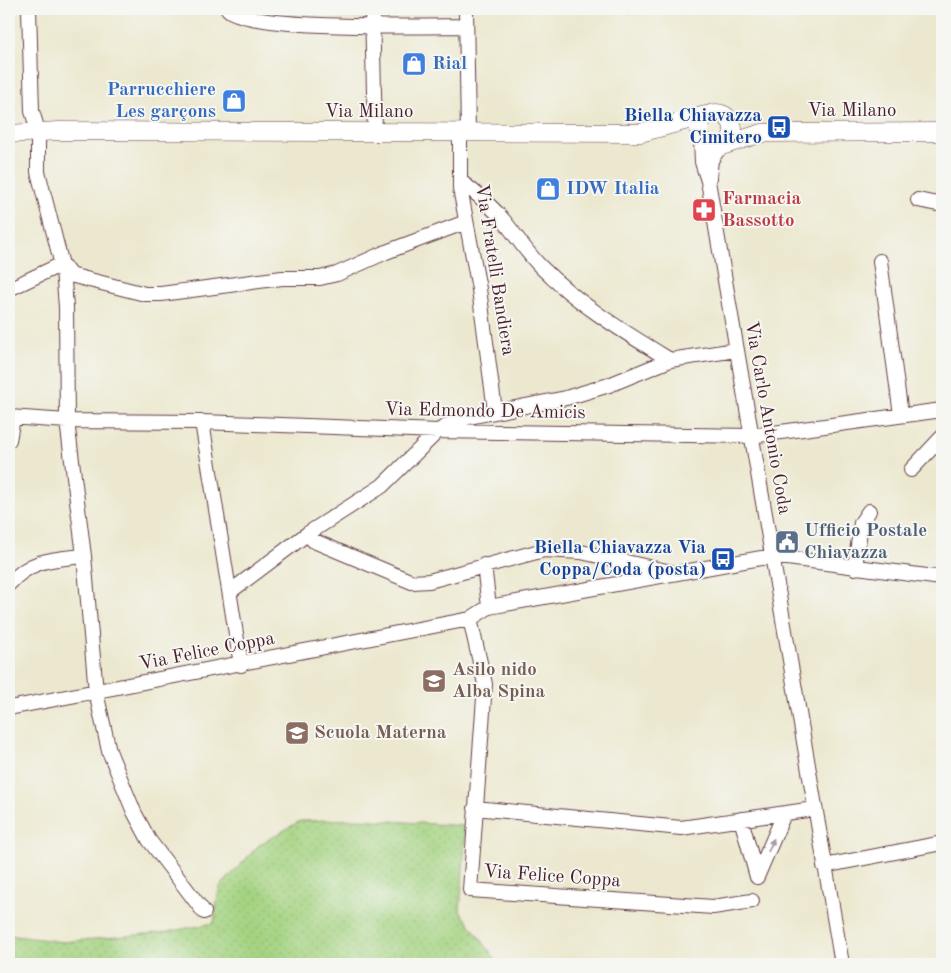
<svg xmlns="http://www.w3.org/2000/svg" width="951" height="973" font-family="'Old Standard TT',serif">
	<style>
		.cemetery { fill: url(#cemetery-stones); stroke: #777956 }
		.park { fill: url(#park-dots); stroke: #777956 }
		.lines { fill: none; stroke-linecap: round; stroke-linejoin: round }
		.minor-casing { stroke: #623d44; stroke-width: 16 }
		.major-casing { stroke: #623d44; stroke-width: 19 }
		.minor { stroke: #fff; stroke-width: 14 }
		.major { stroke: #fff; stroke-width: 18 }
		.oneway { fill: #ae9aa0 }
		.labels { text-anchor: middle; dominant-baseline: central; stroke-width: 4; stroke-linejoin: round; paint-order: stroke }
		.shop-label { font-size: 19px; font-weight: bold; fill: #366cbe; stroke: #f6f6f2; text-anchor: start }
		.street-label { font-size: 19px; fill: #4a1f2b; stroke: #f6f6f2 }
		.transit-label { font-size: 19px; font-weight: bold; fill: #164399; stroke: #f6f6f2; text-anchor: end }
		.health-label { font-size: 19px; font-weight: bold; fill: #be3a42; stroke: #f6f6f2; text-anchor: start }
		.service-label { font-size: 19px; font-weight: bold; fill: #4e5e75; stroke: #f6f6f2; text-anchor: start }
		.education-label { font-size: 19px; font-weight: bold; fill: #785e54; stroke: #f6f6f2; text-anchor: start }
	</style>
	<defs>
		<pattern id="cemetery-stones" width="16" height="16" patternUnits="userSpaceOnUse" patternTransform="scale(1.25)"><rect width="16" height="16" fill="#a4d381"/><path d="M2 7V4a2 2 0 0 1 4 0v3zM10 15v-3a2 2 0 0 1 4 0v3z" fill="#8fb570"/></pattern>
		<pattern id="park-dots" width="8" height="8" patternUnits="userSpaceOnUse" patternTransform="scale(1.25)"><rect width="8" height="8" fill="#a4d381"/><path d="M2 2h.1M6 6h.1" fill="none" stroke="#8fb570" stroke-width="1.8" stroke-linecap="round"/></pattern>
	</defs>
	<rect width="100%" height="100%" fill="#f6f6f2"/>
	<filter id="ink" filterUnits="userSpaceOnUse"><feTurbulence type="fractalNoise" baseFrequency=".02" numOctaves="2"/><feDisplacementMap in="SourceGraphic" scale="10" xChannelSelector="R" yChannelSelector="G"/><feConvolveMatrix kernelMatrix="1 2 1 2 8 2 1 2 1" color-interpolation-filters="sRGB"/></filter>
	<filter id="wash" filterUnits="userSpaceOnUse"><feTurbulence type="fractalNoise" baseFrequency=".0096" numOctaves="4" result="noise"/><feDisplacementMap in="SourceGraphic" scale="20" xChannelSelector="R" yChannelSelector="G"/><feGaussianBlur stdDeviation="1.12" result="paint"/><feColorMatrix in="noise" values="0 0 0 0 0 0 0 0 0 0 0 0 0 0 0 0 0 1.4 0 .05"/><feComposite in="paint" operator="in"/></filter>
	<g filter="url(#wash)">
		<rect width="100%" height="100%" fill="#ece8cf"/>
		<path class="cemetery" d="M 629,9 L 771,9 L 629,13 Z"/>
		<path class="park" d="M 358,819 L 466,826 L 460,911 L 499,964 L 9,964 L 9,935 L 63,942 L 167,932 L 214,923 L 219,888 L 259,845 L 300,821 Z"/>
	</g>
	<g filter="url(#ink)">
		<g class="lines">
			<defs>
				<path id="minor" d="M 29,9 L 32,111 L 38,131 L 38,172 L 63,269 L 66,307 L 67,421 L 84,556 L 96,692 L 109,751 L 134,812 L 149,840 L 204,912
					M 228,9 C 250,31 427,26 466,26
					M 372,9 L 375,134
					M 466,9 L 468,133
					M 460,134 L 460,188 L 479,289 L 495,411
					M 701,139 L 702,162 L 708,181 L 842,964
					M 709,178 L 711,160 L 720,147
					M 460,181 C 476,193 492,206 505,222 C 517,237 527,253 541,267 C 579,305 624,332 670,360
					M 918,200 L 942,205
					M 880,261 L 901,415
					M 9,289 L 62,264 L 70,275 L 145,294 L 161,294 L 282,278 L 320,278 L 337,274 L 386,252 L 466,222
					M 9,417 L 67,421 L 202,422 L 438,431 L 751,436 L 942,410
					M 202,422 L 241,665
					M 9,440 L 13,418
					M 911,470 L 942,437
					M 307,534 L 314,541 L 412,582 L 429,581 L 544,550 L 581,552 L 671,572
					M 484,565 L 489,607
					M 855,568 L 861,523 L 869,511
					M 9,584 C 31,559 53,559 84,556
					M 231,591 L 307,534 L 382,486 L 438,431 L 459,419 L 566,398 L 609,385 L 670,360 L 736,350
					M 470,619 L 485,684 L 470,890 L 713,907 L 752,901
					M 9,708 L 470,619 L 489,607 L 772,556 L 942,578
					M 475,808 L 681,828 L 814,809
					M 741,819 L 757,877
					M 824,866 L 942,843
					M 757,877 L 784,814"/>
				<path id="major" d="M699 130a17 17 0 1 1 34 0a17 17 0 1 1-34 0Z
					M 9,134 L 58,131 L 640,133 L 706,115
					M 725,145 L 762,133 L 942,132"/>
			</defs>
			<use href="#minor" class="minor-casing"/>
			<use href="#major" class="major-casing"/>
			<use href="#minor" class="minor"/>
			<use href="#major" class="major"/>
		</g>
		<defs><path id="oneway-solid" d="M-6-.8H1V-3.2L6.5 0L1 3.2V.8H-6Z" transform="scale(1.25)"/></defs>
		<use class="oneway" href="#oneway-solid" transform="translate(771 845) rotate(-67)"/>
	</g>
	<defs>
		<symbol id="shop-square" viewBox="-11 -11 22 22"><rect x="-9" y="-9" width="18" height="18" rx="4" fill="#3f7fe0" stroke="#f6f6f2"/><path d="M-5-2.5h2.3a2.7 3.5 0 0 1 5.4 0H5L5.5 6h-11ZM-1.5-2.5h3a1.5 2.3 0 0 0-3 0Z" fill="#fff"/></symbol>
		<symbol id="bus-square" viewBox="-11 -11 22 22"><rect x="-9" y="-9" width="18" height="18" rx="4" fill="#1a4fb4" stroke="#f6f6f2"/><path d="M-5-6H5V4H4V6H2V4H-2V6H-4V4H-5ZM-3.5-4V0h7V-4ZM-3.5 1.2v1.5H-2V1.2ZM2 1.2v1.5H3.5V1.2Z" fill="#fff"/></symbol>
		<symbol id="pharmacy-square" viewBox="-11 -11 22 22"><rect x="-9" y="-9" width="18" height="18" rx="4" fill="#e0444e" stroke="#f6f6f2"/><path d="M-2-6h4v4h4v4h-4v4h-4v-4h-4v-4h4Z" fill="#fff"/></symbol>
		<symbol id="civic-square" viewBox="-11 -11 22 22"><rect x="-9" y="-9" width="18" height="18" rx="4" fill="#5c6f8a" stroke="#f6f6f2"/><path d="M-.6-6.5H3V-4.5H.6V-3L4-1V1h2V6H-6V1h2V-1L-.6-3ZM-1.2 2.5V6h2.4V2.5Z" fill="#fff"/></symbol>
		<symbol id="school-square" viewBox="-11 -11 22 22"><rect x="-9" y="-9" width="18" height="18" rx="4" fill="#8d6e63" stroke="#f6f6f2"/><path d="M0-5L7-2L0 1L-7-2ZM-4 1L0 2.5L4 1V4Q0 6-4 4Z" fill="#fff"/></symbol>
	</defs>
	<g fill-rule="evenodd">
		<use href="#shop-square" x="400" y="50" width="28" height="28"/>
		<use href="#shop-square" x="220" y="87" width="28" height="28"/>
		<use href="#bus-square" x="765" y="113" width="28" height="28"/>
		<use href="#shop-square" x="534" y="175" width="28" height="28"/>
		<use href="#pharmacy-square" x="690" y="196" width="28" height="28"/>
		<use href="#civic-square" x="773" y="528" width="28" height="28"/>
		<use href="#bus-square" x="709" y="545" width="28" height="28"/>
		<use href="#school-square" x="420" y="667" width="28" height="28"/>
		<use href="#school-square" x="283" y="719" width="28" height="28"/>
	</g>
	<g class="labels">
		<g class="shop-label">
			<text x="432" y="64">Rial</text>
			<text x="216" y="90" text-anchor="end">Parrucchiere<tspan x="216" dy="22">Les garçons</tspan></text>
			<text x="566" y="189">IDW Italia</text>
		</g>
		<g class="street-label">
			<text x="852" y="111">Via Milano</text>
			<text x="369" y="112">Via Milano</text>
			<text transform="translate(494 270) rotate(81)">Via Fratelli Bandiera</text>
			<text transform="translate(485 412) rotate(1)">Via Edmondo De Amicis</text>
			<text transform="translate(767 418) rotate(80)">Via Carlo Antonio Coda</text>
			<text transform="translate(207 652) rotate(-11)">Via Felice Coppa</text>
			<text transform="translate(552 877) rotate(4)">Via Felice Coppa</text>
		</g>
		<g class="transit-label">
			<text x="762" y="116">Biella Chiavazza<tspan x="762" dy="22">Cimitero</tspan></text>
			<text x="706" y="548">Biella Chiavazza Via<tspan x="706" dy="22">Coppa/Coda (posta)</tspan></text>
		</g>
		<g class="health-label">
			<text x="722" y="199">Farmacia<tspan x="722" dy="22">Bassotto</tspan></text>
		</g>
		<g class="service-label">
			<text x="804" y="531">Ufficio Postale<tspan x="804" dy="22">Chiavazza</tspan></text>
		</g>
		<g class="education-label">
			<text x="452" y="670">Asilo nido<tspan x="452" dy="22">Alba Spina</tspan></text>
			<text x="314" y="733">Scuola Materna</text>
		</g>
	</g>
	<rect width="951" height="973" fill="none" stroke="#f6f6f2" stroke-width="30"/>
</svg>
